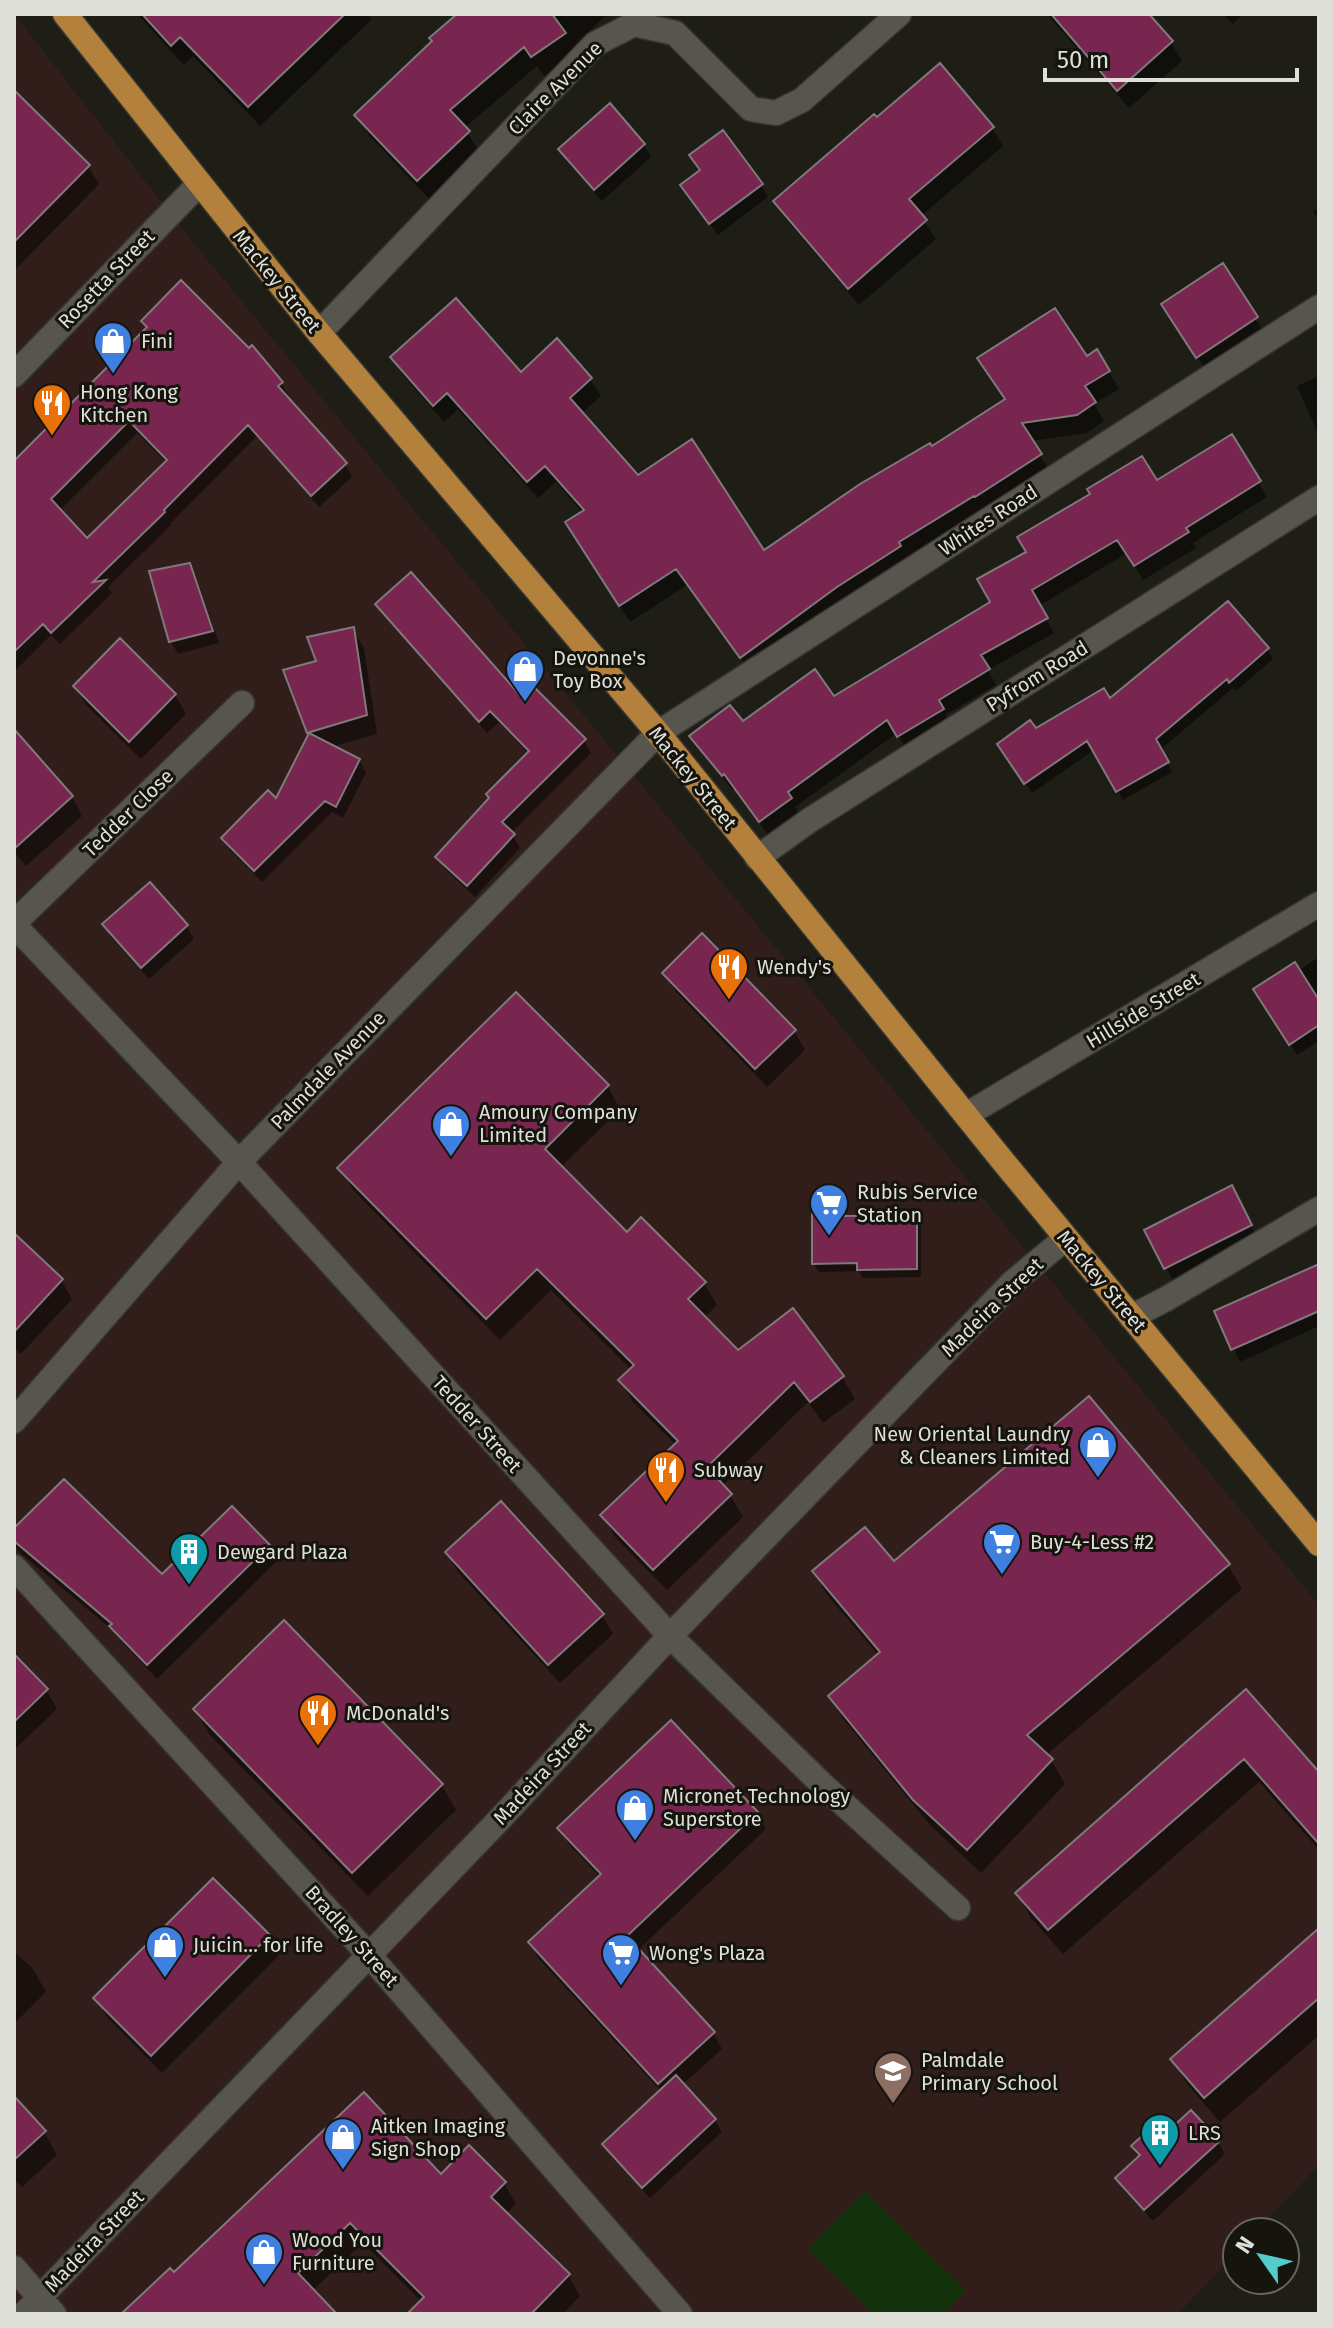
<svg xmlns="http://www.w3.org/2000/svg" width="1333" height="2328" font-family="'Fira Sans',sans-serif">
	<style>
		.commercial { fill: #311e1a }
		.green { fill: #13320b }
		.shadow { fill: #0007; fill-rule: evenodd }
		.building { fill: #78264f; stroke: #81787b; stroke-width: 2; fill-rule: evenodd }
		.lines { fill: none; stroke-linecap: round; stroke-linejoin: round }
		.minor-casing { stroke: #373732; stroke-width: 27 }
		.major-casing { stroke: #373732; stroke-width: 27 }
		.minor { stroke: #57554e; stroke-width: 24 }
		.major { stroke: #b4813c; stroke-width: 24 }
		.labels { text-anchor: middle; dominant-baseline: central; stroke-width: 6; stroke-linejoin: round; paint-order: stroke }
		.street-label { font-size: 20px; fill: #dfdfda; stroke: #15140d }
		.poi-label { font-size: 20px; fill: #dfdfda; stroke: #15140d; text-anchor: start }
	</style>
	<rect width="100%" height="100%" fill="#1e1d16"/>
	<path class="commercial" d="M 14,14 L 192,241 L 1319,1605 L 1319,2165 L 1256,2232 L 1237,2232 L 1237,2252 L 1178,2314 L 14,2314 Z"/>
	<path class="green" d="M 865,2191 L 966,2290 L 943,2314 L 874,2314 L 808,2249 Z"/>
	<path class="shadow" d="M 137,14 L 368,14 L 371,20 L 260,126 L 193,56 L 184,65 Z
		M 460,14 L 607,14 L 572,48 L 576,54 L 544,76 L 537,66 L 464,128 L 480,152 L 430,200 L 369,135 L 357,115 Z
		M 1047,14 L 1146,14 L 1171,43 L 1182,61 L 1129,108 Z
		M 1223,14 L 1243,14 L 1233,24 Z
		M 14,98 L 88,166 L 99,184 L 14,271 Z
		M 609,106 L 644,145 L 651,157 L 602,201 L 567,162 L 560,150 Z
		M 877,120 L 992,128 L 1003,146 L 921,216 L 936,239 L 859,305 L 786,219 L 775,201 Z
		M 761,185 L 768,197 L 718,235 L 690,197 Z
		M 1319,208 L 1319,221 L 1313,211 Z
		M 1222,266 L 1263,331 L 1205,369 L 1171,317 Z
		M 143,321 L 281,383 L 289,396 L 286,398 L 345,465 L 352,477 L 319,507 L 257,436 L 170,524 L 171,525 L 108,587 L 112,593 L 60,644 L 51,635 L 14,672 L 14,468 L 148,329 ZM 137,433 L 167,463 L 87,541 L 59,511 Z
		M 1097,352 L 1119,389 L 1094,404 L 1104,421 L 1087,433 L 1031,441 L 1050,472 L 752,674 L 687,585 L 630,622 L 577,540 L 583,513 L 556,482 L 538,498 L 458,409 L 444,422 L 403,375 L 392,358 L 520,374 L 590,379 L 601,396 L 581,414 L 637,477 L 763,552 L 931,449 Z
		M 1319,376 L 1319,436 L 1297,386 Z
		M 1232,437 L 1267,497 L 1193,543 L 1196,548 L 1143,580 L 1127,553 L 1039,606 L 1054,633 L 988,670 L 996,685 L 945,715 L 951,724 L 907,751 L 897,733 L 795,807 L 799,813 L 768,835 L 734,787 L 732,789 L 700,751 L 691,737 L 834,699 L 992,603 L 1156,482 Z
		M 189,565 L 196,577 L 219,643 L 178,654 L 171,642 L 151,572 Z
		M 377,604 L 584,740 L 591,753 L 511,833 L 520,848 L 475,897 L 445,869 L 438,857 L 529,754 L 499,722 L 487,733 L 385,616 Z
		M 353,630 L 364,648 L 377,734 L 332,747 L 359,760 L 366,773 L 343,818 L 332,812 L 262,882 L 230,850 L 223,838 L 276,801 L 310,734 L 309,732 L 318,662 Z
		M 1267,649 L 1273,659 L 1236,691 L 1233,688 L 1160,750 L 1172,772 L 1123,800 L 1094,750 L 1032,793 L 1006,754 L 1035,731 Z
		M 75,686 L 175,695 L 186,714 L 141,759 L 86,705 Z
		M 14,753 L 72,797 L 82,816 L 26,866 L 14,852 Z
		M 150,884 L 187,927 L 194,939 L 149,979 L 111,937 L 104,924 Z
		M 1319,957 L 1319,1041 L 1297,1055 L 1262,1001 L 1298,971 Z
		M 665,973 L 794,1031 L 805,1050 L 767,1087 L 676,992 Z
		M 516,994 L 608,1087 L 620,1109 L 561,1167 L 627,1235 L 704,1283 L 717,1305 L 704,1318 L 738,1353 L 842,1377 L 855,1399 L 823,1423 L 808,1402 L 722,1486 L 730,1495 L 743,1517 L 667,1590 L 615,1537 L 603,1515 L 676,1445 L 633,1402 L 621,1381 L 632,1370 L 551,1290 L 500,1340 L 353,1190 L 340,1168 Z
		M 1238,1200 L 1257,1238 L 1173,1280 L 1147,1230 Z
		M 844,1212 L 848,1218 L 916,1217 L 921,1225 L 921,1277 L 863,1278 L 859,1271 L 819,1272 L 814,1264 Z
		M 14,1236 L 61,1280 L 72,1299 L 21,1354 L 14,1348 Z
		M 1319,1275 L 1319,1326 L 1240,1362 L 1216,1312 Z
		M 14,1531 L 162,1577 L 268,1546 L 277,1561 L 157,1679 L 121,1641 L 116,1633 L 18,1551 L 14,1543 Z
		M 447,1553 L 602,1615 L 613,1634 L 560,1683 L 458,1572 Z
		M 893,1564 L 1228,1565 L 1242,1589 L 1046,1755 L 1051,1760 L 1065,1784 L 981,1873 L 930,1825 L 844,1720 L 830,1697 L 879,1656 L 828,1596 L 814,1572 Z
		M 283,1623 L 442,1786 L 456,1810 L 368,1896 L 209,1734 L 195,1709 Z
		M 14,1657 L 46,1690 L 57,1709 L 14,1750 Z
		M 1246,1692 L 1319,1775 L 1319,1850 L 1259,1782 L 1063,1954 L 1031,1918 L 1017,1893 Z
		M 757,1813 L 766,1829 L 638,1950 L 713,2033 L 722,2049 L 682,2085 L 715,2120 L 722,2132 L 650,2198 L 611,2156 L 604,2144 L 661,2091 L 539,1959 L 530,1943 L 601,1878 L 569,1844 L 560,1828 Z
		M 1319,1931 L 1319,2035 L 1220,2122 L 1187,2084 L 1173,2060 Z
		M 269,1936 L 279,1955 L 162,2073 L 107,2017 L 96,1998 Z
		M 14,1951 L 33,1969 L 46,1992 L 14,2024 Z
		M 14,2099 L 44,2132 L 57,2155 L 22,2187 L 14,2179 Z
		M 1166,2136 L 1218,2142 L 1225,2154 L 1153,2221 L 1125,2191 L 1118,2179 L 1140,2158 L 1134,2146 Z
		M 441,2176 L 504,2183 L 516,2204 L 506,2214 L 568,2275 L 580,2296 L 563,2314 L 410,2314 L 422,2302 L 363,2243 L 312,2291 L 334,2314 L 124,2314 L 174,2275 Z"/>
	<path class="building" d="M 142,14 L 345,14 L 248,107 L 180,37 L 171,46 Z
		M 457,14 L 552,14 L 566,33 L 531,57 L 524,47 L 450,110 L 470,131 L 417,181 L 354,115 L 432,41 L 429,38 Z
		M 1051,14 L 1149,14 L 1173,41 L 1117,91 Z
		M 940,63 L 994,127 L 909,199 L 927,220 L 848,289 L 773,201 L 874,114 L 877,117 Z
		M 14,90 L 90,165 L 14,242 Z
		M 610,103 L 645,144 L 594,190 L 558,149 Z
		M 723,130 L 763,184 L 709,224 L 680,185 L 700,170 L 689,155 Z
		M 1223,263 L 1258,317 L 1196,358 L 1161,304 Z
		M 181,280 L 249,348 L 252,345 L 283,382 L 278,386 L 347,463 L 311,496 L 248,425 L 164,510 L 165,512 L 93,582 L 106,580 L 51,633 L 43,624 L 14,652 L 14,461 L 147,327 L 141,321 ZM 129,421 L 167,460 L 87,538 L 51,499 Z
		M 456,298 L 521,372 L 557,338 L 592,378 L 570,398 L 638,475 L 692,439 L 764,550 L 860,484 L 930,443 L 932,446 L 1005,399 L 977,358 L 1055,308 L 1087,356 L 1097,349 L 1110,371 L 1085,386 L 1096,402 L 1077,415 L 1022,423 L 1042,454 L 975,497 L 974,496 L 899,542 L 901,546 L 837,587 L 740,658 L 676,569 L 619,606 L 565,522 L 584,510 L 545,466 L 527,482 L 447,393 L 433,406 L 390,357 Z
		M 1232,434 L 1261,481 L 1186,528 L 1189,532 L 1134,566 L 1117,540 L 1032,590 L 1048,618 L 981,655 L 990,669 L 939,700 L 944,709 L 897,737 L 887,720 L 788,792 L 792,798 L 759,822 L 724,774 L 722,776 L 689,736 L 730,705 L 743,721 L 815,669 L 834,696 L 990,602 L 977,579 L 1026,552 L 1017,537 L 1090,494 L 1087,489 L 1142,456 L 1157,480 Z
		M 190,563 L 213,631 L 169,642 L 149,571 Z
		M 411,572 L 519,694 L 530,683 L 586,739 L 502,822 L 515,834 L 467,886 L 435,857 L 489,798 L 486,794 L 529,751 L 490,711 L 479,722 L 375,604 Z
		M 1228,601 L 1269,648 L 1229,683 L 1227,679 L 1156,739 L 1169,762 L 1116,792 L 1087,741 L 1024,784 L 997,744 L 1030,720 L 1036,728 L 1104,688 L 1110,698 Z
		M 354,627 L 367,715 L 307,733 L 283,670 L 316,661 L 307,637 Z
		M 120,638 L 176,694 L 129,742 L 73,686 Z
		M 14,729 L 73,796 L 14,849 Z
		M 309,733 L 360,759 L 336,807 L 325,801 L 254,871 L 221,838 L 268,790 L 276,798 Z
		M 150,882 L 188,925 L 141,968 L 102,924 Z
		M 702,933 L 796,1030 L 755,1069 L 662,973 Z
		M 1295,962 L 1319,1000 L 1319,1025 L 1289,1045 L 1253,989 Z
		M 516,992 L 609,1085 L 545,1149 L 627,1232 L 641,1217 L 706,1282 L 688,1299 L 738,1350 L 793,1308 L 844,1376 L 810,1402 L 794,1382 L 707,1467 L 732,1494 L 653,1570 L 600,1515 L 678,1441 L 618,1380 L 634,1365 L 537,1269 L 486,1319 L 337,1168 Z
		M 1232,1185 L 1252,1225 L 1164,1269 L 1144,1230 Z
		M 812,1210 L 845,1210 L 845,1216 L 917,1215 L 917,1269 L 857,1270 L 857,1263 L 812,1264 Z
		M 14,1233 L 63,1279 L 14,1332 Z
		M 1319,1264 L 1319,1311 L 1231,1350 L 1214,1311 Z
		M 1089,1396 L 1230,1564 L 1027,1735 L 1053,1759 L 967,1850 L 913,1800 L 828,1696 L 880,1652 L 812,1571 L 865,1527 L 894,1561 Z
		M 64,1479 L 162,1574 L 232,1506 L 270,1545 L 147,1665 L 109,1626 L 112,1624 L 14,1541 L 14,1528 Z
		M 501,1501 L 604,1614 L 548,1665 L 445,1552 Z
		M 284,1620 L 443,1784 L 352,1873 L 193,1709 Z
		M 14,1654 L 48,1689 L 14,1722 Z
		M 1246,1689 L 1319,1772 L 1319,1844 L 1244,1759 L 1048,1930 L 1015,1893 Z
		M 671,1720 L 758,1812 L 627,1936 L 715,2032 L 658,2084 L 528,1942 L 601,1874 L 557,1828 Z
		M 213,1878 L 270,1935 L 151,2056 L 93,1998 Z
		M 1319,1928 L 1319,1998 L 1204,2098 L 1170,2059 Z
		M 676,2075 L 716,2119 L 642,2188 L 602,2144 Z
		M 364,2092 L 441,2174 L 469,2145 L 506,2182 L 491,2197 L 570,2274 L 531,2314 L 407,2314 L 424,2297 L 350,2223 L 298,2273 L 337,2314 L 121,2314 L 170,2268 L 174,2272 Z
		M 14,2096 L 46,2131 L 14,2160 Z
		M 1191,2110 L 1220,2141 L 1144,2210 L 1115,2178 L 1140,2155 L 1131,2146 L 1156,2123 L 1166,2133 Z"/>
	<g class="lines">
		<defs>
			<path id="minor" d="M 319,333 L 595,44 L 634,24 L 675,33 L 751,109 L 776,113 L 802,100 L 899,14
				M 14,375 L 199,184
				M 757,858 L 810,820 L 1319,498
				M 14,923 L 242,703
				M 14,925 L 239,1162 L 670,1636 L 826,1788 L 958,1908
				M 966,1115 L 1319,904
				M 1131,1317 L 1166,1299 L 1319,1209
				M 14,1421 L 239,1162 L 658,733 L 1319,307
				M 14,1567 L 369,1955 L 680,2314
				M 14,2268 L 54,2314
				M 24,2314 L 499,1820 L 670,1636 L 1012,1283 L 1066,1238"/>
			<path id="major" d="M 65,14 L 319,333 L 658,733 L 1002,1160 L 1319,1544"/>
		</defs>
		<use href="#minor" class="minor-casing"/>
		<use href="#major" class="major-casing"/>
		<use href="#minor" class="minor"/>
		<use href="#major" class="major"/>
	</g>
	<defs>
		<symbol id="shop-pin" viewBox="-11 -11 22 30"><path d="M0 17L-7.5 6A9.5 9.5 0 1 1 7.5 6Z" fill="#3f7fe0" stroke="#15140d"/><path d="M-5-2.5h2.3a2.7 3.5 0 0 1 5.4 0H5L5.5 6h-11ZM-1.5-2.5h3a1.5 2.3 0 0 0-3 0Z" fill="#fff"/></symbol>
		<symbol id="restaurant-pin" viewBox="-11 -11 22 30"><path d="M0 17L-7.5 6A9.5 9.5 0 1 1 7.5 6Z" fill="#e8710a" stroke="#15140d"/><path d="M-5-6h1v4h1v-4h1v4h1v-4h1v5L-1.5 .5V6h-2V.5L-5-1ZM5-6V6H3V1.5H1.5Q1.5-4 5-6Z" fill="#fff"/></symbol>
		<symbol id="supermarket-pin" viewBox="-11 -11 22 30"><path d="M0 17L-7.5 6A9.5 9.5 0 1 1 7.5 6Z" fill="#3f7fe0" stroke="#15140d"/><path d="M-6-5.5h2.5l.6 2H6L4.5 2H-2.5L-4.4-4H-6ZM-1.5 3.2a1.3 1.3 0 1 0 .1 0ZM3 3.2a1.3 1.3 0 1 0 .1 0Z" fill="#fff"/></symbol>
		<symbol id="building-pin" viewBox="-11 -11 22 30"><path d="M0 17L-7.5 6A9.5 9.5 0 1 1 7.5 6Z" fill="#0f9aa8" stroke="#15140d"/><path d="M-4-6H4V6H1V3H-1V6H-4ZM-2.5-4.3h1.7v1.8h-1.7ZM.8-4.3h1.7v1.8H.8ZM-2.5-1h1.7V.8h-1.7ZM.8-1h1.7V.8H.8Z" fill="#fff"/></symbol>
		<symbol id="school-pin" viewBox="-11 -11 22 30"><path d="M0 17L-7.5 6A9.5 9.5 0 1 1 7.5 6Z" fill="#8d6e63" stroke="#15140d"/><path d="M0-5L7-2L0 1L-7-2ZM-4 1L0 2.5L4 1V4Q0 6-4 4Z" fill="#fff"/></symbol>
	</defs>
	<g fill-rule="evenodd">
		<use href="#shop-pin" x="91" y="319" width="44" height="60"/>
		<use href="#restaurant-pin" x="30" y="381" width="44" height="60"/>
		<use href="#shop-pin" x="503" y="647" width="44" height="60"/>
		<use href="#restaurant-pin" x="707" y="945" width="44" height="60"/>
		<use href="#shop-pin" x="429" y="1102" width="44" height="60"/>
		<use href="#supermarket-pin" x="807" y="1181" width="44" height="60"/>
		<use href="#shop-pin" x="1076" y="1423" width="44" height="60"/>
		<use href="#restaurant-pin" x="644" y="1448" width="44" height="60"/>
		<use href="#supermarket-pin" x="980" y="1520" width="44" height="60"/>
		<use href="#building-pin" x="167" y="1530" width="44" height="60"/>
		<use href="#restaurant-pin" x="296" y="1691" width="44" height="60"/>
		<use href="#shop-pin" x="613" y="1786" width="44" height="60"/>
		<use href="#shop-pin" x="143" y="1923" width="44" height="60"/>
		<use href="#supermarket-pin" x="599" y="1931" width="44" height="60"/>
		<use href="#school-pin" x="871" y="2049" width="44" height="60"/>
		<use href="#building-pin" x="1138" y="2111" width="44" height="60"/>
		<use href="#shop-pin" x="321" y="2115" width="44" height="60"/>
		<use href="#shop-pin" x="242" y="2230" width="44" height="60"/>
	</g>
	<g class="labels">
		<g class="street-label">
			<text transform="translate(555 88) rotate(-45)">Claire Avenue</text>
			<text transform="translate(106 279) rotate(-46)">Rosetta Street</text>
			<text transform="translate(277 281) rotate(51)">Mackey Street</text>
			<text transform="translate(988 520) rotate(-33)">Whites Road</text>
			<text transform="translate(1037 676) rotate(-32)">Pyfrom Road</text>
			<text transform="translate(693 778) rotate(51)">Mackey Street</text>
			<text transform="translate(128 813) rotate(-44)">Tedder Close</text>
			<text transform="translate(1143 1010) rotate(-31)">Hillside Street</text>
			<text transform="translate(328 1070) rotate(-46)">Palmdale Avenue</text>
			<text transform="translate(1102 1281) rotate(50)">Mackey Street</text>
			<text transform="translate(992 1307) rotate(-44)">Madeira Street</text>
			<text transform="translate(477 1424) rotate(48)">Tedder Street</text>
			<text transform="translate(542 1773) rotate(-47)">Madeira Street</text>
			<text transform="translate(352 1936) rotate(48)">Bradley Street</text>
			<text transform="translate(94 2241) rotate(-46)">Madeira Street</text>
		</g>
		<g class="poi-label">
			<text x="141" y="341">Fini</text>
			<text x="80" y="392">Hong Kong<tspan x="80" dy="23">Kitchen</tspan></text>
			<text x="553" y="658">Devonne's<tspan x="553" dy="23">Toy Box</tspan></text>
			<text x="757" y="967">Wendy's</text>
			<text x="479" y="1112">Amoury Company<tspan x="479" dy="23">Limited</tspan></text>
			<text x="857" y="1192">Rubis Service<tspan x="857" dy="23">Station</tspan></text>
			<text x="1070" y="1434" text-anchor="end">New Oriental Laundry<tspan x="1070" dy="23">&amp; Cleaners Limited</tspan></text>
			<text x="694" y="1470">Subway</text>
			<text x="1030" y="1542">Buy-4-Less #2</text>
			<text x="217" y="1552">Dewgard Plaza</text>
			<text x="346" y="1713">McDonald's</text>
			<text x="663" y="1796">Micronet Technology<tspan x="663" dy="23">Superstore</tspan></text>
			<text x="193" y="1945">Juicin… for life</text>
			<text x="649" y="1953">Wong's Plaza</text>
			<text x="921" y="2060">Palmdale<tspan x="921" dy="23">Primary School</tspan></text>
			<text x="371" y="2126">Aitken Imaging<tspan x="371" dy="23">Sign Shop</tspan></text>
			<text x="1188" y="2133">LRS</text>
			<text x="292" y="2240">Wood You<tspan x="292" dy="23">Furniture</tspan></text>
		</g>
	</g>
	<rect width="1333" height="2328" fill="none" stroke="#dfdfda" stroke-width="32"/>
	<g transform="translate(1261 2256) rotate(304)"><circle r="38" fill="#15140d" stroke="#66655f" stroke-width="2"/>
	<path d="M0-6L14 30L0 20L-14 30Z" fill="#53cdca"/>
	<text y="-12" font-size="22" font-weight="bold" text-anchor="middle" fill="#dfdfda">N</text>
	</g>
	<path d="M1045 68v12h252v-12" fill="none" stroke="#dfdfda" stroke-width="4"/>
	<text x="1057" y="68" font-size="24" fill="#dfdfda" stroke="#15140d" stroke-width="6" paint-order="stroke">50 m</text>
</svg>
